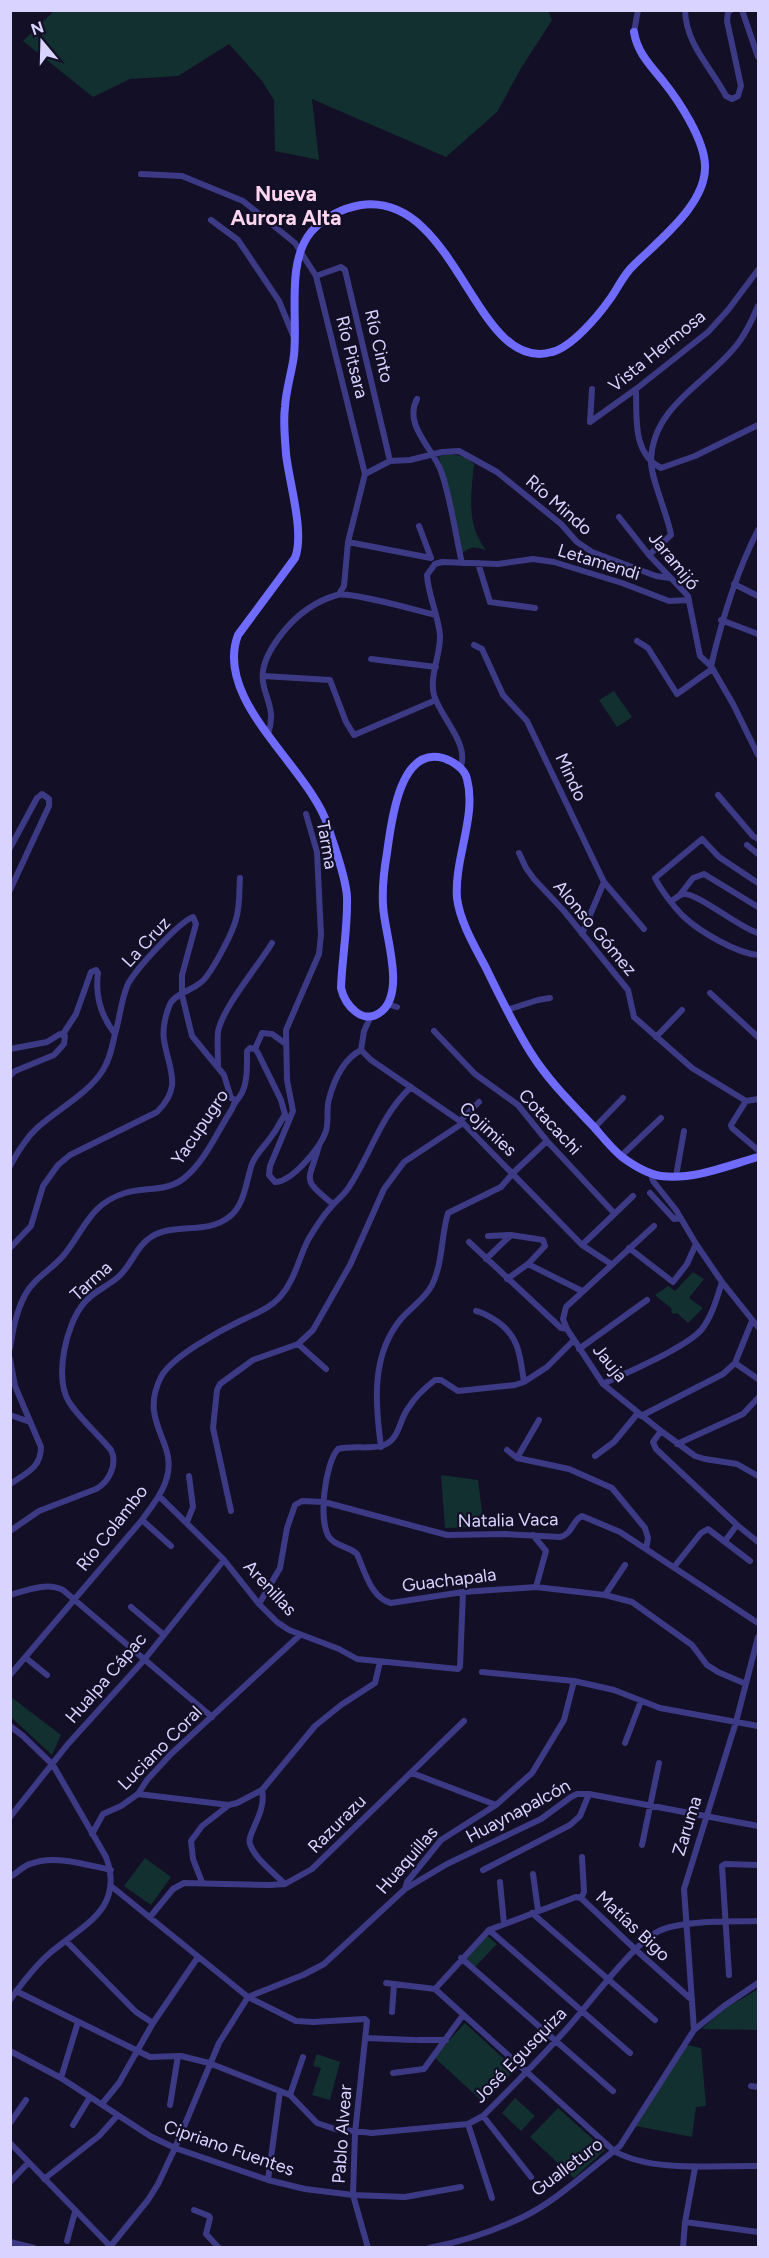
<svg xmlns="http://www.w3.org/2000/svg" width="769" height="2258" font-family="Figtree,sans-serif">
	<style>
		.green { fill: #12302f }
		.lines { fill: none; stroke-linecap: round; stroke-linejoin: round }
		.street { stroke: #3d3a85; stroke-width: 6 }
		.secondary { stroke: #6f6bff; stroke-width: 8 }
		.labels { text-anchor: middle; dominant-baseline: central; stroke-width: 4.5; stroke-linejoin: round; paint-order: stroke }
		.street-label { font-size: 18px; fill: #d9d4ff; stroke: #130f26 }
		.quarter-label { font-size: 21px; font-weight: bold; fill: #ffd6f0; stroke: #130f26 }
	</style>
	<rect width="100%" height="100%" fill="#130f26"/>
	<path class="green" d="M 55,10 L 548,10 L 552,20 L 520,70 L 497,112 L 446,157 L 312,99 L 319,160 L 275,151 L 274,100 L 262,81 L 229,44 L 178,76 L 130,79 L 93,97 L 23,41 Z
		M 451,454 L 465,457 L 474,464 C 471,495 466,525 486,550 C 475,547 471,545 462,554 L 439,456 Z
		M 614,691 L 632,717 L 617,727 L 599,700 Z
		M 693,1272 L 704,1279 L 689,1298 L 703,1308 L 688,1323 L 677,1313 L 673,1314 L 671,1311 L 672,1309 L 655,1295 L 668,1286 L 675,1291 Z
		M 441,1475 L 478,1480 L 484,1527 L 445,1528 Z
		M 11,1697 L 61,1735 L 52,1755 L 11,1717 Z
		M 145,1858 L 171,1877 L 151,1905 L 124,1886 Z
		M 485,1934 L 497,1944 L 473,1969 L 462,1957 Z
		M 758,1989 L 758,2030 L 702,2029 L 723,2010 Z
		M 465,2023 L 515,2069 L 484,2103 L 434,2057 Z
		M 687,2045 L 701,2048 L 706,2106 L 696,2107 L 692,2137 L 636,2126 Z
		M 317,2054 L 340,2062 L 330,2100 L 312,2095 L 321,2068 L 313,2066 Z
		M 515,2098 L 535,2116 L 521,2131 L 502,2113 Z
		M 558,2108 L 605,2150 L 574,2178 L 530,2137 Z"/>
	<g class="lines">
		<path class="street" d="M 685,10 C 686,45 711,67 726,96 L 732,99 L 738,96 L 741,86 L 727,21 L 728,12 L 731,10
			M 742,10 L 758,57
			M 634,32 L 638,10
			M 141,174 L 182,176 L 243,201 L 295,243 L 316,276 L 365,474 L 348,542 L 344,586 L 339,594
			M 211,220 L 238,240 L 279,301 L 293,335
			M 316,276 L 341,267 L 345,270 L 390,461
			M 592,389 L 590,422 L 636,389 L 708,332 L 728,310 L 758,270
			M 636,389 C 637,418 632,453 661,468 L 695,456 L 758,425
			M 417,399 C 403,425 433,448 441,471 C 451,499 455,533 462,563
			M 365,474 L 390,461 L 410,460 L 442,452 L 459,451 L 497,472 L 561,524 L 577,542 L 592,552 L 656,576 L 670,578
			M 619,517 L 649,555 L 688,596 L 700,656 L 711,666 L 733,704 L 758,755
			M 419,526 L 431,558
			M 348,542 L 431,558
			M 649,555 L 671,535 C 668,515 650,477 651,460 C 653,404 710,382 739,342 C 747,331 753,318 758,306
			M 478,563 L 490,602 L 535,608
			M 734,584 L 758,596
			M 721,620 L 758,634
			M 637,641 L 648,648 L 677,694 L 712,669
			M 474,645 L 482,649 L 503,695 L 527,721 L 604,882 L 582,934
			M 371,659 L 436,667
			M 711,666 C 722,619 736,573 758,530
			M 263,676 L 330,680 L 346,722 L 354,735 L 436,700
			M 268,734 C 278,705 260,695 263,671 C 265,657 275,642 284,631 C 298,614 316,601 337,595 C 349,591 419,611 436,615
			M 460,768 C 471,745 440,717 434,695 C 429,676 441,654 440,635 C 438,614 428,595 427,575 L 435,564 L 442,562 L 498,564 L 533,559 L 554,562 L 622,583 L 669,601 L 689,600
			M 718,795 L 753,836 L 758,839
			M 306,814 L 317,852 L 321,935 L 319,954 L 286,1030 L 287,1080 L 293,1111 L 270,1166 L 269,1175 L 275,1182 C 292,1182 321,1147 326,1131 C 329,1121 326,1109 329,1099 C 334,1080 344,1059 361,1050
			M 747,845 L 758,854
			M 10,848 L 37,798 L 42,794 L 49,799 L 49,806 L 10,890
			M 519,853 L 526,868 L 534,879 L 564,911 L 628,990 L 634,1017 L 692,1068 L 746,1101 L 758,1099
			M 604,882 L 644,929
			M 758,883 L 719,857 L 702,839 L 655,878 C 661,890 673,906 683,916 C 700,932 736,953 758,955
			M 679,896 L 693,878 L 704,874 L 758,907
			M 671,901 C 675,899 679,895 683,894 C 697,892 739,928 758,933
			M 710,993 L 758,1037
			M 387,1004 L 397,1007
			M 507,1010 L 538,1000 L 550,998
			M 371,1016 L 364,1031 L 361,1050 L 371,1060 L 463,1123 L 582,1245 L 611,1264
			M 434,1031 L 475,1074 L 518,1105 L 547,1141 L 614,1213
			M 115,1034 C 120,1018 121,999 128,984 C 136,969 178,923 193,917 L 196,924 L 182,975 L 182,995 L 192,1036 L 224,1075 L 231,1098 L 235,1100
			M 656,1037 L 682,1010
			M 10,1049 L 47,1042 L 60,1034 L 65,1036 L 64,1044 L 54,1055 L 15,1071 L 10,1076
			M 255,1049 L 262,1033 L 272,1034 L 286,1044
			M 218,1065 C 218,1054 217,1043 218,1032 C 222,1008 259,965 272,943
			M 746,1101 L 731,1125 L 732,1128 L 758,1150
			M 460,1121 L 479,1102
			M 594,1128 L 623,1098
			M 319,1146 C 309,1182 300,1178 333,1204
			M 621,1156 L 661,1118
			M 10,1166 C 17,1153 26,1138 37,1128 C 58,1109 88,1094 103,1070 C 110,1059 112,1047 115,1034 C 101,1016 95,995 98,973 L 96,970 L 91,972 L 76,1014 L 63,1034
			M 651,1174 L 653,1181 L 676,1210 L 696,1244 L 722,1282 L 758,1327
			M 676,1176 L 684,1131
			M 650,1193 L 674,1219 L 681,1218
			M 654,1226 L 566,1307 L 563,1319 L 567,1329 L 603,1384 L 661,1431 L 695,1456 L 705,1459 L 737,1464 L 758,1476
			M 488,1236 L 511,1235
			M 469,1242 L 561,1328 L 567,1329
			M 582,1245 L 633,1196
			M 10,1248 L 31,1226 L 43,1186 L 58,1165 L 70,1155 L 157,1112 C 183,1086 169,1071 164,1040 C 162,1029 166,1013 170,1004 C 175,994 192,990 200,983 C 210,977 233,932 236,919 C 240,907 239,891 240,878
			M 629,1248 L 673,1282 L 687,1264 L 696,1244
			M 486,1259 L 511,1235 L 543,1240 L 545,1246 L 528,1264 L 507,1279
			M 528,1264 L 582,1291
			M 476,1311 C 485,1313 490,1317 498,1322 C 520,1338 520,1357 524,1382
			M 298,1344 L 326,1369
			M 10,1348 C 13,1330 16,1312 25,1295 C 33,1279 51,1270 63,1256 C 84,1231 89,1204 125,1193 C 144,1187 166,1192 183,1179 C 205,1162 217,1132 232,1109 C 234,1102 237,1101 240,1096 C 248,1085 247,1064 247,1051 L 250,1048 L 255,1049 L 258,1053 L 281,1100 L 286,1118
			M 579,1349 L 647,1300
			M 10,1359 L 15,1386 L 41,1447 C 41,1468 26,1473 10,1484
			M 735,1363 L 758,1379
			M 603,1384 C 627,1372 686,1348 702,1329 C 712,1316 717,1298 722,1282
			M 10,1415 L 30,1422
			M 641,1416 L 723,1374 L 735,1363 L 752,1321
			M 661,1431 L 653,1442 L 656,1449 L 737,1525 L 758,1542
			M 677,1444 L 743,1414 L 758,1398
			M 381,1447 C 375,1403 371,1355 401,1319 C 411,1307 425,1299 432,1285 C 443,1263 441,1236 448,1213 L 501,1187 L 513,1173 L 547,1141
			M 507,1450 L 517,1458 L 569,1469 L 612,1488 L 645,1528 L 648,1538 L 646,1549
			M 595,1456 L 614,1442 L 638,1413
			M 517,1458 L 539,1420
			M 159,1496 L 224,1560 L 259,1604 L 277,1622 L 289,1630 L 339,1649 L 357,1659 L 458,1669 L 460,1667 L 463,1592
			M 231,1511 L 213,1428 L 217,1390 L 220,1384 L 253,1360 L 298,1344 L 313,1330 L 350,1265 L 384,1189 L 404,1162 L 463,1123
			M 142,1520 L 171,1546
			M 187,1522 L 193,1507 L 189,1476
			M 10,1531 L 39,1511 L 96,1489 C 109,1482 118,1464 111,1450 C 98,1434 80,1419 69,1402 C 54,1377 66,1324 84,1303 C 93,1292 106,1287 117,1278 C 131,1267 136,1246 151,1237 C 174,1222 207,1235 229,1217 C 245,1205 246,1181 252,1164 C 256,1153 267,1144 273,1134 C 278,1128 280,1121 285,1115
			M 533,1535 L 546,1551 L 536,1587 L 605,1595 L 632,1602 L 692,1645 L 707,1665 L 718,1672 L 746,1684
			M 725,1541 L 737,1525
			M 674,1567 L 701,1533 L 708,1529 L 750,1561
			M 536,1587 L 463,1592 L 391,1603 C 371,1598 365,1572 357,1554 C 349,1546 336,1547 329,1537 C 318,1520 325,1463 338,1449 C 353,1445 370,1450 384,1445 C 400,1439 399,1419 409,1407 C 415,1397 426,1387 435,1380 L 441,1380 L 458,1391 L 515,1385 L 524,1382 L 547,1367 L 573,1341
			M 10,1595 C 28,1590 46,1582 63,1590 L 212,1717
			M 605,1595 L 625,1565
			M 259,1604 L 280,1568 L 287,1528 L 295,1505 L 302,1501 L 324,1502 L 447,1535 L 505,1534 L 560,1537 C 573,1534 572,1520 582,1516 L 620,1532 L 758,1623
			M 131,1607 L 164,1635
			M 26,1658 L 47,1675
			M 482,1672 L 574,1681 L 614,1690 L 660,1708 L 758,1726
			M 10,1675 L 142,1520 C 151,1507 163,1493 167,1477 C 177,1441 138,1422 161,1377 C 171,1357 221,1330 242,1320 C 255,1314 270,1308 280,1297 C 295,1280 298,1260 308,1240 C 315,1228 322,1217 331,1207 C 337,1200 345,1194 349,1187 C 372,1152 380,1116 411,1087
			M 10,1726 L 23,1736 L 53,1765 L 106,1857 C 125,1909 83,1925 50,1953 C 35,1966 22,1983 10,2000
			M 625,1743 L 641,1701
			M 412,1773 L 496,1805
			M 262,1790 C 267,1813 246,1834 250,1844 C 255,1859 274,1873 285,1884
			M 138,1794 L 229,1805 L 237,1803 L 262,1790 L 315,1726 L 341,1705 L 375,1683 L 380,1662
			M 10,1817 L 68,1744 L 144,1660 L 224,1560
			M 92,1834 L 103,1814 L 121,1806 L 138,1794 L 147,1780 L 171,1754 L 300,1635
			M 642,1845 L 659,1763
			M 483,1870 L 570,1825 L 580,1816 L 589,1794
			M 533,1874 L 538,1910
			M 10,1877 C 17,1873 23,1866 30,1864 C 55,1854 86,1865 111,1870
			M 202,1882 L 193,1859 L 191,1841 L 202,1826 L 229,1805
			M 500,1882 L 504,1924
			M 111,1886 L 248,1997 L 296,2021 L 313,2022 L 365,2019 L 367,2021 L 355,2133 L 353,2195 L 368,2248
			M 405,1889 L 447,1864 L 541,1819 L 571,1797 L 577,1794 L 589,1794 L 758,1826
			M 581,1898 L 584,1892 L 582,1857
			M 532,1913 L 655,2020
			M 150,1917 L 173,1889 L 184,1883 L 270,1885 L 285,1884 L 312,1869 L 464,1721
			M 489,1930 L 630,2053
			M 66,1941 L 136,2012 L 153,2023
			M 461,1958 L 613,2091
			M 729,1975 L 722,1866 L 725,1864 L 758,1865
			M 386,1983 L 435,1989
			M 16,1991 L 150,2057 L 181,2056 L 209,2063 L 290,2095 L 317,2123 L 335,2129 L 372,2133 L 468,2124 L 483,2116 C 513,2086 543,2056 571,2024 C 592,2000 633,1944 659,1931 C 681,1920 733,1922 758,1921
			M 248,1997 L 303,1975 L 324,1964 L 405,1889 L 407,1882 L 441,1840 L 496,1805 L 532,1773 L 564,1720 L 574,1681
			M 692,2000 L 636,1950 L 581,1898 L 576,1897 L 489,1930 L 435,1989 L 614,2151 C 653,2173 715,2165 758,2166
			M 392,2012 L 394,1984
			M 694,2030 L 684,1889 L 736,1722 L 758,1637
			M 366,2038 L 414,2040
			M 418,2040 L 446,2040
			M 10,2051 L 61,2078 L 150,2136 L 175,2148 L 268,2180 L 305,2189 L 353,2195 L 405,2197 L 461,2187
			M 393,2073 L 424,2069 L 463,2015
			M 61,2078 L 78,2022
			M 751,2086 L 758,2087
			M 290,2095 L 303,2057
			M 102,2104 L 119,2083 L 153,2023 L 198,1957
			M 170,2105 L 178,2056
			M 483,2116 L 531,2177
			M 10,2123 L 26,2100
			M 468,2124 L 492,2198
			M 73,2125 L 90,2097
			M 10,2143 L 110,2246
			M 44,2179 L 99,2136 L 117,2116
			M 268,2180 L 280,2091
			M 10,2182 L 28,2163
			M 194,2210 L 209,2216 L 210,2218 L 206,2234 L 219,2248
			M 685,2222 L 758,2232
			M 67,2241 L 75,2212
			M 10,2242 L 34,2248
			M 109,2248 L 148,2200 L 158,2184 L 175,2148 L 219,2043 L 248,1997
			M 429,2248 C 460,2242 494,2231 523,2217 C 556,2201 585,2173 614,2151 L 620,2146 L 694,2030 L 724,2006 L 758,1983
			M 683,2248 L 685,2222 L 695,2168"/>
		<path class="secondary" d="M 634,32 C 637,52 650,65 663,81 C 679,101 704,139 705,165 C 707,204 659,240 634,265 C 623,275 618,288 610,299 C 598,316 572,347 552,352 C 475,375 458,192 361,205 C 343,208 324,217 311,232 C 286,262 298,318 294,355 C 292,372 286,389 285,407 C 283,422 285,438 286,454 C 289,482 305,533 295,558 L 238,635 C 213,701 309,767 328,826 C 334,847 346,876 347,897 C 348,927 342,958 341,988 C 345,1005 363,1027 382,1011 C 406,990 384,933 383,905 C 382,887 384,870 387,853 C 391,824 399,746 443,758 C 453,761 465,769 467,779 C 477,816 454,859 457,898 C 460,922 475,947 486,968 C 500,997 514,1026 531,1053 C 548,1080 571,1103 593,1126 C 602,1136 611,1148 622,1157 C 633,1165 647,1174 661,1176 C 694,1180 727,1166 758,1157"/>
	</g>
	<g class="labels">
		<g class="street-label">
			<text transform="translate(379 346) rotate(77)">Río Cinto</text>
			<text transform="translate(657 351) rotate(-39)">Vista Hermosa</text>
			<text transform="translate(352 357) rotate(76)">Río Pitsara</text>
			<text transform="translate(559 505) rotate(41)">Río Mindo</text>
			<text transform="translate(674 561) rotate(51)">Jaramijó</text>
			<text transform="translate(599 562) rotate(17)">Letamendi</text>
			<text transform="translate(571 777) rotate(65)">Mindo</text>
			<text transform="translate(327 845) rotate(80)">Tarma</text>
			<text transform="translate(595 928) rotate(50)">Alonso Gómez</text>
			<text transform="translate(146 942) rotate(-47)">La Cruz</text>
			<text transform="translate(550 1122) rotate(47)">Cotacachi</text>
			<text transform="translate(200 1127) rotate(-56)">Yacupugro</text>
			<text transform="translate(488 1129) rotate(43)">Cojimies</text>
			<text transform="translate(91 1281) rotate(-42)">Tarma</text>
			<text transform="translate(610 1363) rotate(51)">Jauja</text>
			<text transform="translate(508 1520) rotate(-1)">Natalia Vaca</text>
			<text transform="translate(112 1528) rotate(-52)">Río Colambo</text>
			<text transform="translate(449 1580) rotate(-7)">Guachapala</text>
			<text transform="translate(270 1588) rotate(47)">Arenillas</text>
			<text transform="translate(106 1678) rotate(-49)">Hualpa Cápac</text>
			<text transform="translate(160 1748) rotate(-45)">Luciano Coral</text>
			<text transform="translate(518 1811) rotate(-28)">Huaynapalcón</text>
			<text transform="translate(337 1824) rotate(-45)">Razurazu</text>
			<text transform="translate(687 1826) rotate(-73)">Zaruma</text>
			<text transform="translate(407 1860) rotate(-49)">Huaquillas</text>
			<text transform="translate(633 1926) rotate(43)">Matías Bigo</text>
			<text transform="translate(520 2055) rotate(-46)">José Egusquiza</text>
			<text transform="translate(342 2134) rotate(-86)">Pablo Alvear</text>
			<text transform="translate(229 2148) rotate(19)">Cipriano Fuentes</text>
			<text transform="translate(567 2167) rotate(-37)">Gualleturo</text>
		</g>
		<g class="quarter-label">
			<text x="286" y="193">Nueva<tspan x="286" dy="24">Aurora Alta</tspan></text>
		</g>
	</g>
	<rect width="769" height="2258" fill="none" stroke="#d9d4ff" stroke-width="24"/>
	<g transform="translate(42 42) rotate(341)" stroke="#130f26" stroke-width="4.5" paint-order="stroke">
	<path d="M0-4.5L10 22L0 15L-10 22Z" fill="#d9d4ff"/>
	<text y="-9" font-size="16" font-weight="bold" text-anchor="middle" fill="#d9d4ff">N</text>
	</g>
</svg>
